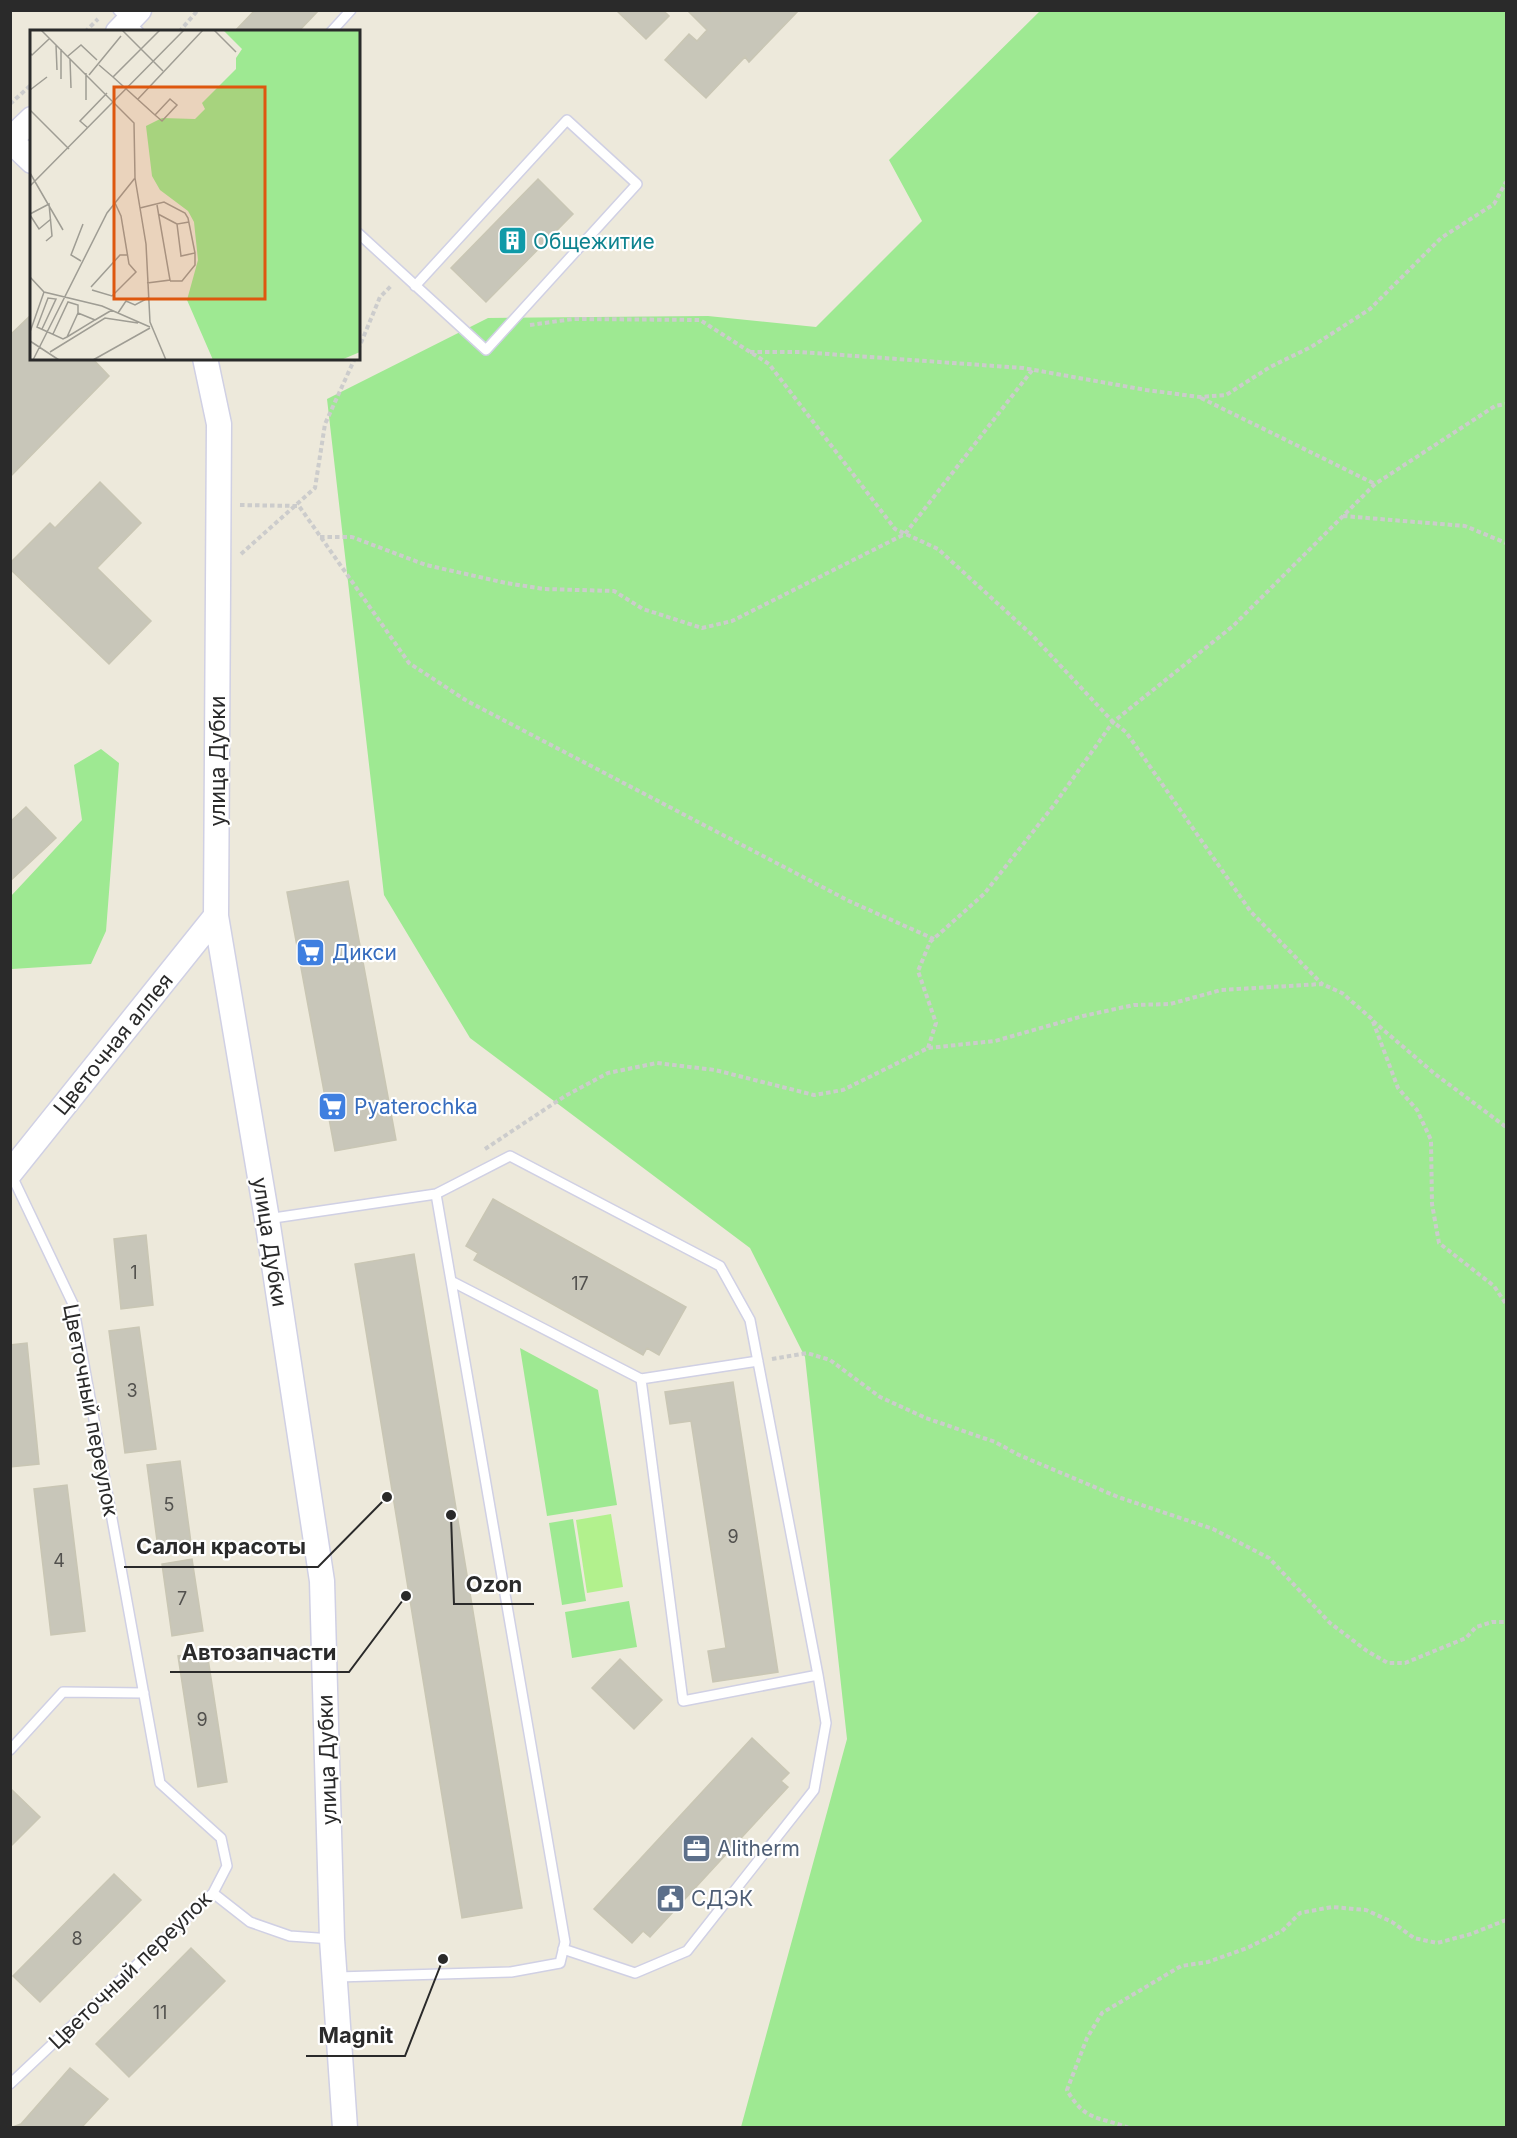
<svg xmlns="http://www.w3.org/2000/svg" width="1517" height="2138" font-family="Inter,sans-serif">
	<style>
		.green { fill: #9ee992 }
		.pitch { fill: #b2f18d }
		.building { fill: #c8c6b9; stroke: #c9c6b4; stroke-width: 1.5 }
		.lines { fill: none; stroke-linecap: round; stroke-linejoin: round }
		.lane-casing { stroke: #d0d0e4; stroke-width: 12 }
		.secondary-casing { stroke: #d0d0e4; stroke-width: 27 }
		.path { stroke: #ccc; stroke-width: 4; stroke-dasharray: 4.5 3; stroke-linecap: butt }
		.lane { stroke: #fff; stroke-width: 9 }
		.secondary { stroke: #fff; stroke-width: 24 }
		.labels { text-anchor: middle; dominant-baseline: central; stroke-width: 4.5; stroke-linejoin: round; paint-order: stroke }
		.number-label { font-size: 18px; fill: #52514e }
		.culture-label { font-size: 21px; fill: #0d838f; stroke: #fff; text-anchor: start }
		.street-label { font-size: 21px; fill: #2a2a2a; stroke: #fff }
		.shop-label { font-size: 21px; fill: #366cbe; stroke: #fff; text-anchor: start }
		.service-label { font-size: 21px; fill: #4e5e75; stroke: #fff; text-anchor: start }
		.inset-road { fill: none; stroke: #9f9d94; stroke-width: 1.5 }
		.view { fill: #de570e; fill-opacity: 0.15; stroke: #de570e; stroke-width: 3 }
		.inset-edge { fill: none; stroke: #2a2a2a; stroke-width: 3 }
		.leader { fill: none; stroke: #2a2a2a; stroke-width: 2 }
		.callout-dot { fill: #2a2a2a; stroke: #fff; stroke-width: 2 }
		.callout-label { font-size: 22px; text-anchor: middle; font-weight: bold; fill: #2a2a2a; stroke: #fff; stroke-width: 4.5; stroke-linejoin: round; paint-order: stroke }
	</style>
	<rect width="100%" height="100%" fill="#ede9db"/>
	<path class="green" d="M 1040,11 L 1506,11 L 1506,2127 L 741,2127 L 847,1739 L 805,1357 L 750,1248 L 470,1038 L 384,895 L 327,399 L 488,318 L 708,316 L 816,327 L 922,221 L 889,160 Z
		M 101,749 L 119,763 L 106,931 L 91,964 L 12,969 L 11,896 L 82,820 L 74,765 Z
		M 520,1348 L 598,1390 L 617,1505 L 547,1516 Z
		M 573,1519 L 586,1601 L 562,1605 L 549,1523 Z
		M 629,1601 L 637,1647 L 572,1658 L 565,1612 Z"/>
	<path class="pitch" d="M 611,1514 L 623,1587 L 587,1593 L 576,1520 Z"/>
	<path class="building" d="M 255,10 L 319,10 L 298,32 L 234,32 Z
		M 616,10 L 667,10 L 665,12 L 669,16 L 646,39 Z
		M 687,10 L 717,10 L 720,13 L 723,10 L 799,10 L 749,62 L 745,57 L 706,98 L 665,60 L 689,34 L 697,41 L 707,30 Z
		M 538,179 L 573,214 L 486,302 L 451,268 Z
		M 32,314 L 32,358 L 92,358 L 109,376 L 10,477 L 10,335 Z
		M 100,482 L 141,523 L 97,568 L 151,621 L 109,664 L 10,569 L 10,563 L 50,523 L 55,528 Z
		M 26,807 L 56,838 L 10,881 L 10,822 Z
		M 348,881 L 396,1140 L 335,1151 L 287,892 Z
		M 493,1199 L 686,1307 L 659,1355 L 647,1348 L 643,1355 L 474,1260 L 478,1253 L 466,1246 Z
		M 146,1235 L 153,1305 L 121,1309 L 114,1239 Z
		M 414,1254 L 522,1908 L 462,1918 L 355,1264 Z
		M 139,1327 L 156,1449 L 125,1453 L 109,1331 Z
		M 27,1343 L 39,1464 L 10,1467 L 10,1345 Z
		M 733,1382 L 778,1672 L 713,1682 L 708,1651 L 726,1648 L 691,1421 L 670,1424 L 665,1392 Z
		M 180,1461 L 191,1543 L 158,1548 L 147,1465 Z
		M 67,1485 L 85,1631 L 51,1635 L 34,1489 Z
		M 192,1559 L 203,1631 L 172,1636 L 162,1564 Z
		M 207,1652 L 227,1782 L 198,1787 L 178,1656 Z
		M 620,1659 L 662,1700 L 634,1729 L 592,1688 Z
		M 752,1738 L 789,1773 L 781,1781 L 788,1787 L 650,1937 L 643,1931 L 632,1943 L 594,1909 Z
		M 12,1790 L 40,1817 L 10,1847 L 10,1792 Z
		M 114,1874 L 141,1900 L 40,2002 L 13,1976 Z
		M 191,1948 L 225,1981 L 129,2077 L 96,2044 Z
		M 70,2068 L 108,2099 L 81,2128 L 10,2128 L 21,2124 Z"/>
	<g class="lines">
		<defs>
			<path id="lane" d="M 118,10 L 139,32
				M 331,32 L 351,10
				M 358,233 C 401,272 443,311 486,350 L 637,184 L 567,120 L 415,286
				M 267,1219 L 436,1194 L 510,1156 L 720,1266 L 750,1320 L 818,1675 L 683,1701 L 641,1379 L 758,1361
				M 451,1281 L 641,1379
				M 10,1750 L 63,1692 L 144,1693
				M 213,1893 L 250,1922 L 290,1936 L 332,1939
				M 563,1949 L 635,1973 L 687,1951 L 814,1790 L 826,1723 L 818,1675
				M 337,1977 L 511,1972 L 560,1963 L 565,1942 L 436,1194
				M 10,2084 L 213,1893 L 227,1866 L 221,1838 L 160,1783 L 73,1304 L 11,1174"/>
			<path id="secondary" d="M 118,32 L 139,10
				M 10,140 L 32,119
				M 10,140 L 32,161
				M 205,358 L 219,424 L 216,916 L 267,1219 L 322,1581 L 332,1939 L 345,2128
				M 10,1173 L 216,916"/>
		</defs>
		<use href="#lane" class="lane-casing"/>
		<use href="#secondary" class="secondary-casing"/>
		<path class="path" d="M 85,32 L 98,19
			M 179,32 L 198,10
			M 10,104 L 32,84
			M 530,325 L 573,319 L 700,320 L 769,364 L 895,529 L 938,549 L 1032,635 L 1113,722 L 1126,732 L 1251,912 L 1322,984
			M 358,350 L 380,297 L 392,285
			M 750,352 L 800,352 L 1023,368 L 1146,390 L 1200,397 L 1226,395 L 1270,367 L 1311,347 L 1370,309 L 1441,238 L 1494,204 L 1506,182
			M 1201,398 L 1375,484
			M 240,505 L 299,506 L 409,663 L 467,701 L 849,901 L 934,939
			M 1343,516 L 1465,526 L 1506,543
			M 320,537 L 352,537 L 426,565 L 506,583 L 544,589 L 614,591 L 643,609 L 702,628 L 732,621 L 905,534 L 1033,369
			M 241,554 L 315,488 L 325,424 L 355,358
			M 1373,1021 L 1435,1074 L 1506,1127
			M 928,1048 L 936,1023 L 918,971 L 930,942 L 984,894 L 1054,805 L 1113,722 L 1233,626 L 1375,484 L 1495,406 L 1506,404
			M 485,1149 L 565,1096 L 608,1073 L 657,1063 L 715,1070 L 814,1095 L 843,1090 L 928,1048 L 995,1041 L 1083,1016 L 1134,1005 L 1170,1004 L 1221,990 L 1322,984 L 1342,993 L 1372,1019 L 1398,1088 L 1417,1110 L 1431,1140 L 1432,1204 L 1439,1243 L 1494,1286 L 1506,1304
			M 772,1359 L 807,1353 L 830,1360 L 880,1397 L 926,1418 L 995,1442 L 1019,1455 L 1118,1497 L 1213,1529 L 1269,1558 L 1330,1623 L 1367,1651 L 1388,1663 L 1405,1663 L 1466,1638 L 1476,1627 L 1492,1622 L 1506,1622
			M 1129,2128 C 1099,2116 1085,2122 1067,2090 L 1087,2038 L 1102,2013 L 1181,1966 L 1208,1962 L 1247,1948 L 1282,1931 L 1300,1913 L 1332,1907 L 1366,1910 L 1392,1922 L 1414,1938 L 1437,1943 L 1471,1934 L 1506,1920"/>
		<use href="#lane" class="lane"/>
		<use href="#secondary" class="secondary"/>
	</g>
	<defs>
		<symbol id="building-square" viewBox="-11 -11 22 22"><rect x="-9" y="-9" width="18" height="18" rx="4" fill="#0f9aa8" stroke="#fff"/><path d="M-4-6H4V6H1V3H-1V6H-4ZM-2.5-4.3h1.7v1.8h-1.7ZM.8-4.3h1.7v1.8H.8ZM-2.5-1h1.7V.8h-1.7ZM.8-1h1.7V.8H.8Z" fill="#fff"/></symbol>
		<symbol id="supermarket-square" viewBox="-11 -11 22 22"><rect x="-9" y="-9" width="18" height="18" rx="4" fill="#3f7fe0" stroke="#fff"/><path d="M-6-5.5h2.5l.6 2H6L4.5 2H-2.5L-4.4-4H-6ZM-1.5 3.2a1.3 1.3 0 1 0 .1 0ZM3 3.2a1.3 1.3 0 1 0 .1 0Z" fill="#fff"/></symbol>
		<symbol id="office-square" viewBox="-11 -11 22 22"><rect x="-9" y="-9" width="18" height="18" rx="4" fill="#5c6f8a" stroke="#fff"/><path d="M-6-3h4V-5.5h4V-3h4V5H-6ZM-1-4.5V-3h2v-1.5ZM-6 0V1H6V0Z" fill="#fff"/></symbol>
		<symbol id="civic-square" viewBox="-11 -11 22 22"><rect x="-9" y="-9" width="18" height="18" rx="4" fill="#5c6f8a" stroke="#fff"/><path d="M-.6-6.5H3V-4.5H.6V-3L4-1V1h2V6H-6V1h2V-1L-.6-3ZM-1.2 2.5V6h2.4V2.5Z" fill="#fff"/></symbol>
	</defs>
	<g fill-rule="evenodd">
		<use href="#building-square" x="496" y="224" width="33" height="33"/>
		<use href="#supermarket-square" x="294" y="936" width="33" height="33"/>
		<use href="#supermarket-square" x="316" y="1090" width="33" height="33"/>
		<use href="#office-square" x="680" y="1832" width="33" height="33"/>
		<use href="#civic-square" x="654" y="1882" width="33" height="33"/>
	</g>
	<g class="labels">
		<g class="number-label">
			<text x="134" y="1272">1</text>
			<text x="580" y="1283">17</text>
			<text x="132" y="1390">3</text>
			<text x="169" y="1504">5</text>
			<text x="733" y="1536">9</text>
			<text x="59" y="1560">4</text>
			<text x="182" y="1598">7</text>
			<text x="202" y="1719">9</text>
			<text x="77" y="1938">8</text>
			<text x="160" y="2012">11</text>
		</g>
		<g class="culture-label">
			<text x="533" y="241">Общежитие</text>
		</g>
		<g class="street-label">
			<text transform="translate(217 761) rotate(-90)">улица Дубки</text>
			<text transform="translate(113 1044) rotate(-51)">Цветочная аллея</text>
			<text transform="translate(270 1242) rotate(81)">улица Дубки</text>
			<text transform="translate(91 1410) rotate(79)">Цветочный переулок</text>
			<text transform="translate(327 1760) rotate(-92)">улица Дубки</text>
			<text transform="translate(130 1970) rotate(-44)">Цветочный переулок</text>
		</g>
		<g class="shop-label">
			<text x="332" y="952">Дикси</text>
			<text x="354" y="1106">Pyaterochka</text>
		</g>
		<g class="service-label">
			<text x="717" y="1848">Alitherm</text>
			<text x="691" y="1898">СДЭК</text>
		</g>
	</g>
	<g transform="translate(30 30)">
		<rect width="330" height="330" fill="#ede9db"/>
		<path d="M 193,0 L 330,0 L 330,322 L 311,330 L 183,330 L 157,270 L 168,230 L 164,192 L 158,181 L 130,160 L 122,146 L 116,96 L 132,88 L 165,89 L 175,79 L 172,73 L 206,39 L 206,28 L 212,19 Z" fill="#9ee992"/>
		<path class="inset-road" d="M 11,0 L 104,93 L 105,148 L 116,214 L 120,292 L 136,330M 92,0 L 133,41M 184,0 L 206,22M 26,15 L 27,40M 31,19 L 31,49M 0,23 L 2,25 L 19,9M 38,26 L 51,15 L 67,30M 40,29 L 41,58M 69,35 L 83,47M 59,45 L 91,6M 0,60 L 17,47M 108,69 L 173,0M 56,70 L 56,43M 0,80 L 39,119M 125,85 L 132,91 L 147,75 L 140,69 L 125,85 L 83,47 L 130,0M 58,98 L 50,91 L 77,63M 0,143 L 33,200M 0,156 L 154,0M 110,178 L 134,172 L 155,183 L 158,188 L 165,223 L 151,226 L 147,194 L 159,192M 0,184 L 19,174 L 22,206 L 16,211M 128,184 L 147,194M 0,185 L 9,199 L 21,189M 51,231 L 41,225 L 53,194M 0,247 L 14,262 L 72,276 L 120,297M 140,251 L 152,251 L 165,235 L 165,223M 117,253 L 140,250 L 127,175M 61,257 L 90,225 L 98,225M 62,260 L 82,266 L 106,242 L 99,234 L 91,186 L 85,173M 88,283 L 96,271 L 105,275 L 118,268M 65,290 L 82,280M 12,299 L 26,269 L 18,268 L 7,297 L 33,309 L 37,307 L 65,290 L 48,283 L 37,307M 0,302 L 14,262M 23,304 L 38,272 L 48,275 L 48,283M 0,311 L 29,330M 20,322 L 75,288 L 108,293M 3,330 L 77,183 L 105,148M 63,330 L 120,298"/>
		<path class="view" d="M 84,57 L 235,57 L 235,269 L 84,269 Z"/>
		<rect width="330" height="330" class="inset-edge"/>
	</g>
	<path class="leader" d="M387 1497L318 1567H124M451 1515L454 1604H534M406 1596L349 1672H170M443 1959L405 2056H306"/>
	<g class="callout-dot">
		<circle cx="387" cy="1497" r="6"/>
		<circle cx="451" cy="1515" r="6"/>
		<circle cx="406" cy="1596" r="6"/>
		<circle cx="443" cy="1959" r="6"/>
	</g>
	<g class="callout-label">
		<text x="221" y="1554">Салон красоты</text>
		<text x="494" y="1592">Ozon</text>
		<text x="259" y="1660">Автозапчасти</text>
		<text x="356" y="2043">Magnit</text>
	</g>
	<rect width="1517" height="2138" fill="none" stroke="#2a2a2a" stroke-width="24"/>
</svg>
